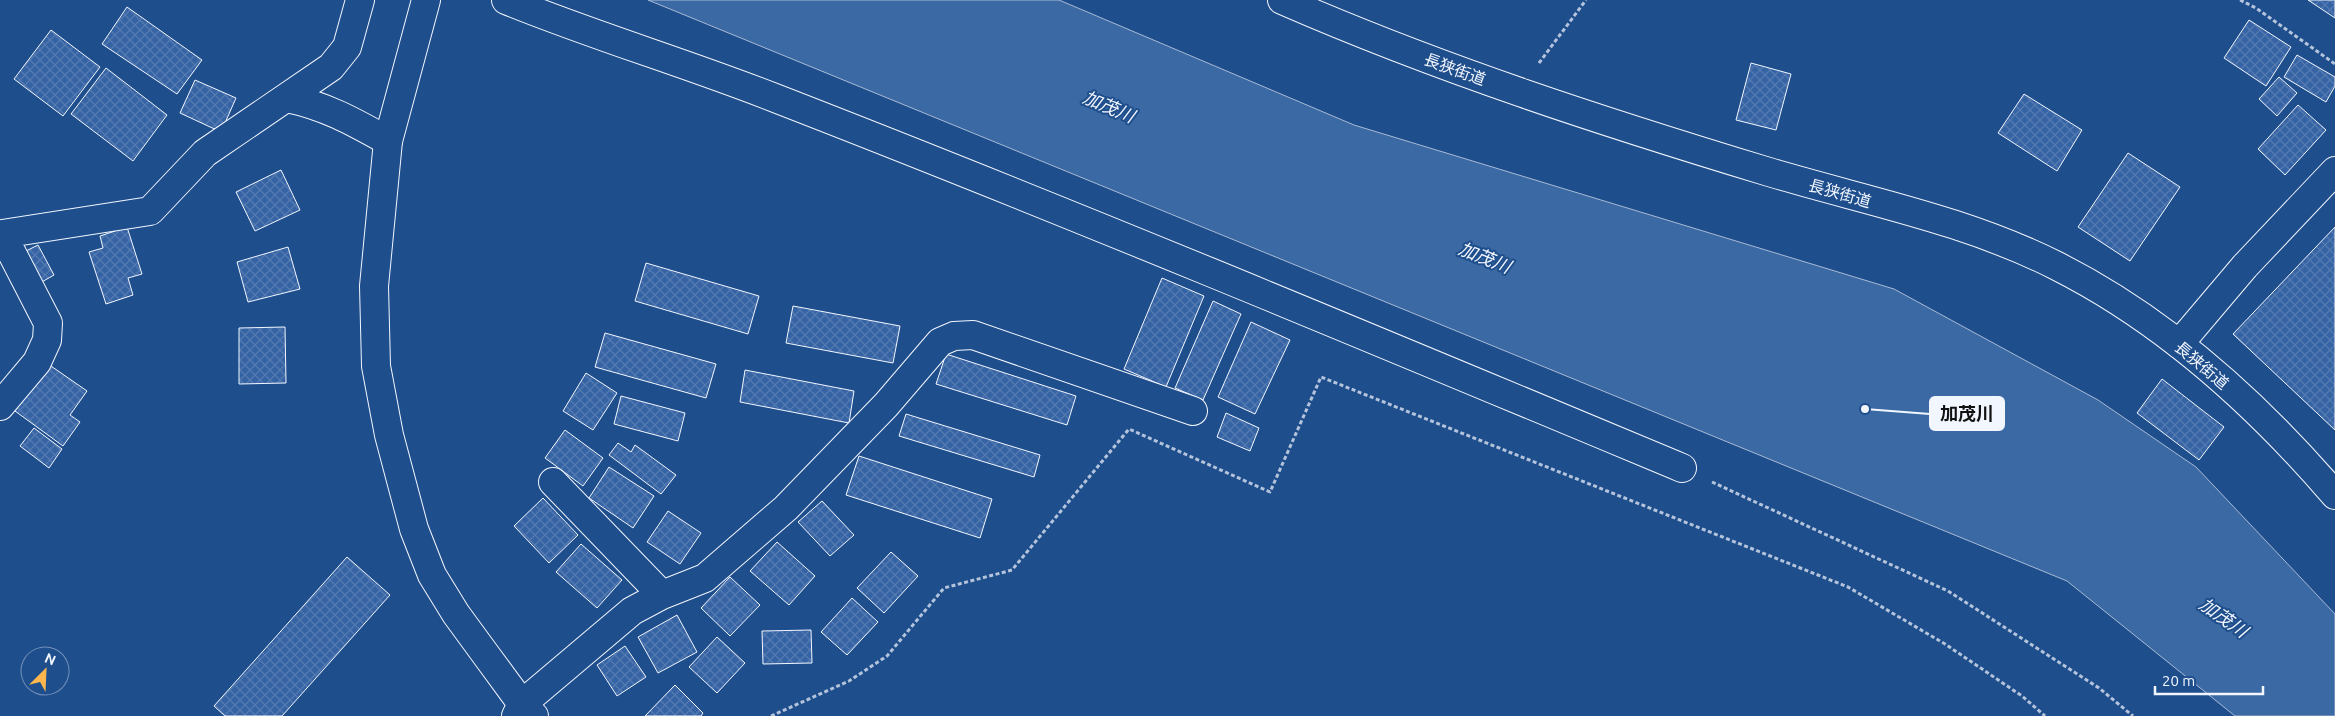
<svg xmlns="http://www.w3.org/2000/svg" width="2335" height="716" font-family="Ubuntu,'Noto Sans JP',sans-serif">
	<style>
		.water { fill: #3b69a3; stroke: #a8bbd7 }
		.building { fill: url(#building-cross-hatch); stroke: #f2f6ff }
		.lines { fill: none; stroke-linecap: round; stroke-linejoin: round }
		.minor-casing { stroke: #f2f6ff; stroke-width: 30 }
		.tertiary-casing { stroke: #f2f6ff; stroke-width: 30 }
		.primary-casing { stroke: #f2f6ff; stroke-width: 30 }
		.path { stroke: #b3c4dc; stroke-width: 3; stroke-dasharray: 4 2.5; stroke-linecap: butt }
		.minor { stroke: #1f4e8c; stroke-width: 28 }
		.tertiary { stroke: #1f4e8c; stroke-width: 28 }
		.primary { stroke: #1f4e8c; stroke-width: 28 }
		.labels { text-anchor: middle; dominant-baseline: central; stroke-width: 4; stroke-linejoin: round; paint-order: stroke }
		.street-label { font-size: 16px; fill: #f2f6ff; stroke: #1f4e8c }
		.water-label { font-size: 18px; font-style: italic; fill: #f2f6ff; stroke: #1f4e8c }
		.leader { fill: none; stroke: #f2f6ff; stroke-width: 2 }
		.callout-dot { fill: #f2f6ff; stroke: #1f4e8c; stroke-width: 2 }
		.callout { fill: #f2f6ff; stroke: #f2f6ff; stroke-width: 2 }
		.callout-label { font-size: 18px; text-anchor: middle; font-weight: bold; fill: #111 }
	</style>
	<defs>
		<pattern id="building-cross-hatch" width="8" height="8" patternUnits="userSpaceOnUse" patternTransform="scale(1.25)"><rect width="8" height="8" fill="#3563a3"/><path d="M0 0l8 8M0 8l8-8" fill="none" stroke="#537ab1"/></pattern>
	</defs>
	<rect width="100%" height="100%" fill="#1f4e8c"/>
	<path class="water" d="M 648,0 L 1059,0 L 1354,125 L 1894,289 L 2098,400 L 2196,467 L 2335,614 L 2335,716 L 2235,716 L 2067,581 Z"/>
	<path class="building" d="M 2308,0 L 2335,0 L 2335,18 Z
		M 127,7 L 202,60 L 177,94 L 102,44 Z
		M 2249,20 L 2291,47 L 2266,86 L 2224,58 Z
		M 51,30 L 100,67 L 63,116 L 14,79 Z
		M 2297,55 L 2335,77 L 2335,86 L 2326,102 L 2284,77 Z
		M 1751,63 L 1791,74 L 1776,130 L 1736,120 Z
		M 106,68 L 167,115 L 133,161 L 71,114 Z
		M 2279,77 L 2297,93 L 2277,116 L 2259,99 Z
		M 195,80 L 236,98 L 221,132 L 180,113 Z
		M 2024,94 L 2082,130 L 2057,171 L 1998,133 Z
		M 2298,105 L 2326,130 L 2285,175 L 2258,149 Z
		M 2128,153 L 2180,187 L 2130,261 L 2078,227 Z
		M 281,170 L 300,210 L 255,231 L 236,192 Z
		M 127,227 L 142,274 L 128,278 L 133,295 L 106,304 L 89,252 L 103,248 L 100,236 Z
		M 2335,227 L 2335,430 L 2233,334 Z
		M 38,245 L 54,275 L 40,283 L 24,252 Z
		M 288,247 L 300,289 L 248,302 L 237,262 Z
		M 646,263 L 759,296 L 748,334 L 635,301 Z
		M 1162,278 L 1204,296 L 1166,387 L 1124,369 Z
		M 1213,301 L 1241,314 L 1203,400 L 1175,388 Z
		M 793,306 L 900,326 L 893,363 L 786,343 Z
		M 1251,322 L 1290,340 L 1255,414 L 1218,397 Z
		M 285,327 L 286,383 L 239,384 L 239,328 Z
		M 605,333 L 716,364 L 706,398 L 595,367 Z
		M 946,354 L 1076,396 L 1067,425 L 936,384 Z
		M 48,364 L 87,391 L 70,415 L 80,422 L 63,446 L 15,411 Z
		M 745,370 L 854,391 L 849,423 L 740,402 Z
		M 586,373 L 617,393 L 593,430 L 563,411 Z
		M 2162,379 L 2224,427 L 2199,460 L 2137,413 Z
		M 621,396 L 685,413 L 678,441 L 614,424 Z
		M 1226,413 L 1259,428 L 1250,451 L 1217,437 Z
		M 906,414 L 1040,455 L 1034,477 L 899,436 Z
		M 34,428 L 62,449 L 49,468 L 20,446 Z
		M 565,430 L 603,458 L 583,486 L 545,458 Z
		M 618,443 L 631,452 L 635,445 L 676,475 L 661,494 L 609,455 Z
		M 859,456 L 992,499 L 980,538 L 846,495 Z
		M 609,467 L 654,496 L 633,528 L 589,498 Z
		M 543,498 L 578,535 L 549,563 L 514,526 Z
		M 822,501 L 854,535 L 830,556 L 798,522 Z
		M 668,511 L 701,533 L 680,564 L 647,542 Z
		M 777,542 L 815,576 L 789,605 L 750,571 Z
		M 581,544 L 622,580 L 597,608 L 556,572 Z
		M 891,552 L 918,576 L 884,613 L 857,588 Z
		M 347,557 L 390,595 L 282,716 L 225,716 L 214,706 Z
		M 730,577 L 760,605 L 730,636 L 701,608 Z
		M 852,598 L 878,622 L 847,655 L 821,632 Z
		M 677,615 L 697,652 L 658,673 L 638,637 Z
		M 811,630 L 812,663 L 763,664 L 762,631 Z
		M 717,637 L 745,663 L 717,693 L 689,667 Z
		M 625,646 L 646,677 L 617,696 L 597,665 Z
		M 675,685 L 703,713 L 701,716 L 645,716 Z"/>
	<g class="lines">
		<defs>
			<path id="minor" d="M 506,0 C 594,36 686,63 775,98 C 1079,216 1380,342 1682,468
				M 287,98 C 326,106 354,122 388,141
				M 0,406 L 37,362 L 47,340 L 48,323 L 2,234 L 150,211 L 205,153 L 331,67 L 347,47 L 360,0
				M 553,482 L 662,595
				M 516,716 L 522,704 L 632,611 L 662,595 L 705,578 L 786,508 L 886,405 L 940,342 L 954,336 L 973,335 L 1193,411"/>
			<path id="tertiary" d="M 426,0 L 388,141 L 374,286 L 376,366 L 389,435 L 414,529 L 432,575 L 456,614 L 486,655 L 522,704 L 534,716
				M 2179,344 L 2245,266 L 2335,171"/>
			<path id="primary" d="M 1282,0 C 1440,69 1604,122 1769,172 C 1866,201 1966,220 2057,266 C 2164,320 2257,404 2335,495"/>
		</defs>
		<use href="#minor" class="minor-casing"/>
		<use href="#tertiary" class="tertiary-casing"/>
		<use href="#primary" class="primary-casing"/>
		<path class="path" d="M 2240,0 L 2256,8 L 2335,64
			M 1539,63 L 1586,0
			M 1712,482 L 1948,591 L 2099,688 L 2133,716
			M 771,716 L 849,681 L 887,656 L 944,588 L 1012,570 L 1129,429 L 1270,492 L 1321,377 L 1848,587 L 1945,644 L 2022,696 L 2045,716"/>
		<use href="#minor" class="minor"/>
		<use href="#tertiary" class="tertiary"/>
		<use href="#primary" class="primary"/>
	</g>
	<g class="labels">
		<g class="street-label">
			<text transform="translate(1455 69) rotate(20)">長狭街道</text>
			<text transform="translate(1840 193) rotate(16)">長狭街道</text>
			<text transform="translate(2202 365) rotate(40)">長狭街道</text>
		</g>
		<g class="water-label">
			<text transform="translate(1109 106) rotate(23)">加茂川</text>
			<text transform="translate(1485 257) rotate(22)">加茂川</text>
			<text transform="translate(2224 617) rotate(35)">加茂川</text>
		</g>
	</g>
	<path class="leader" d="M1865 409L1930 414"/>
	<circle class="callout-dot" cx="1865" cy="409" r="5"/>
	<rect class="callout" x="1930" y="397" width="74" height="33" rx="5"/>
	<g class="callout-label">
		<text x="1967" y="420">加茂川</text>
	</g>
	<g transform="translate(45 671) rotate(24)"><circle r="24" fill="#1f4e8c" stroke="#7391ba"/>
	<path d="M0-4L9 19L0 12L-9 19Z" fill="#ffb74d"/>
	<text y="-8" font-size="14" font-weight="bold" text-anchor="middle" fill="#f2f6ff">N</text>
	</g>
	<path d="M2155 686v8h108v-8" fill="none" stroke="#f2f6ff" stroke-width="2.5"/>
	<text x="2162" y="686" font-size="15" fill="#f2f6ff" stroke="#1f4e8c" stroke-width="4" paint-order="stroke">20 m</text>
</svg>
